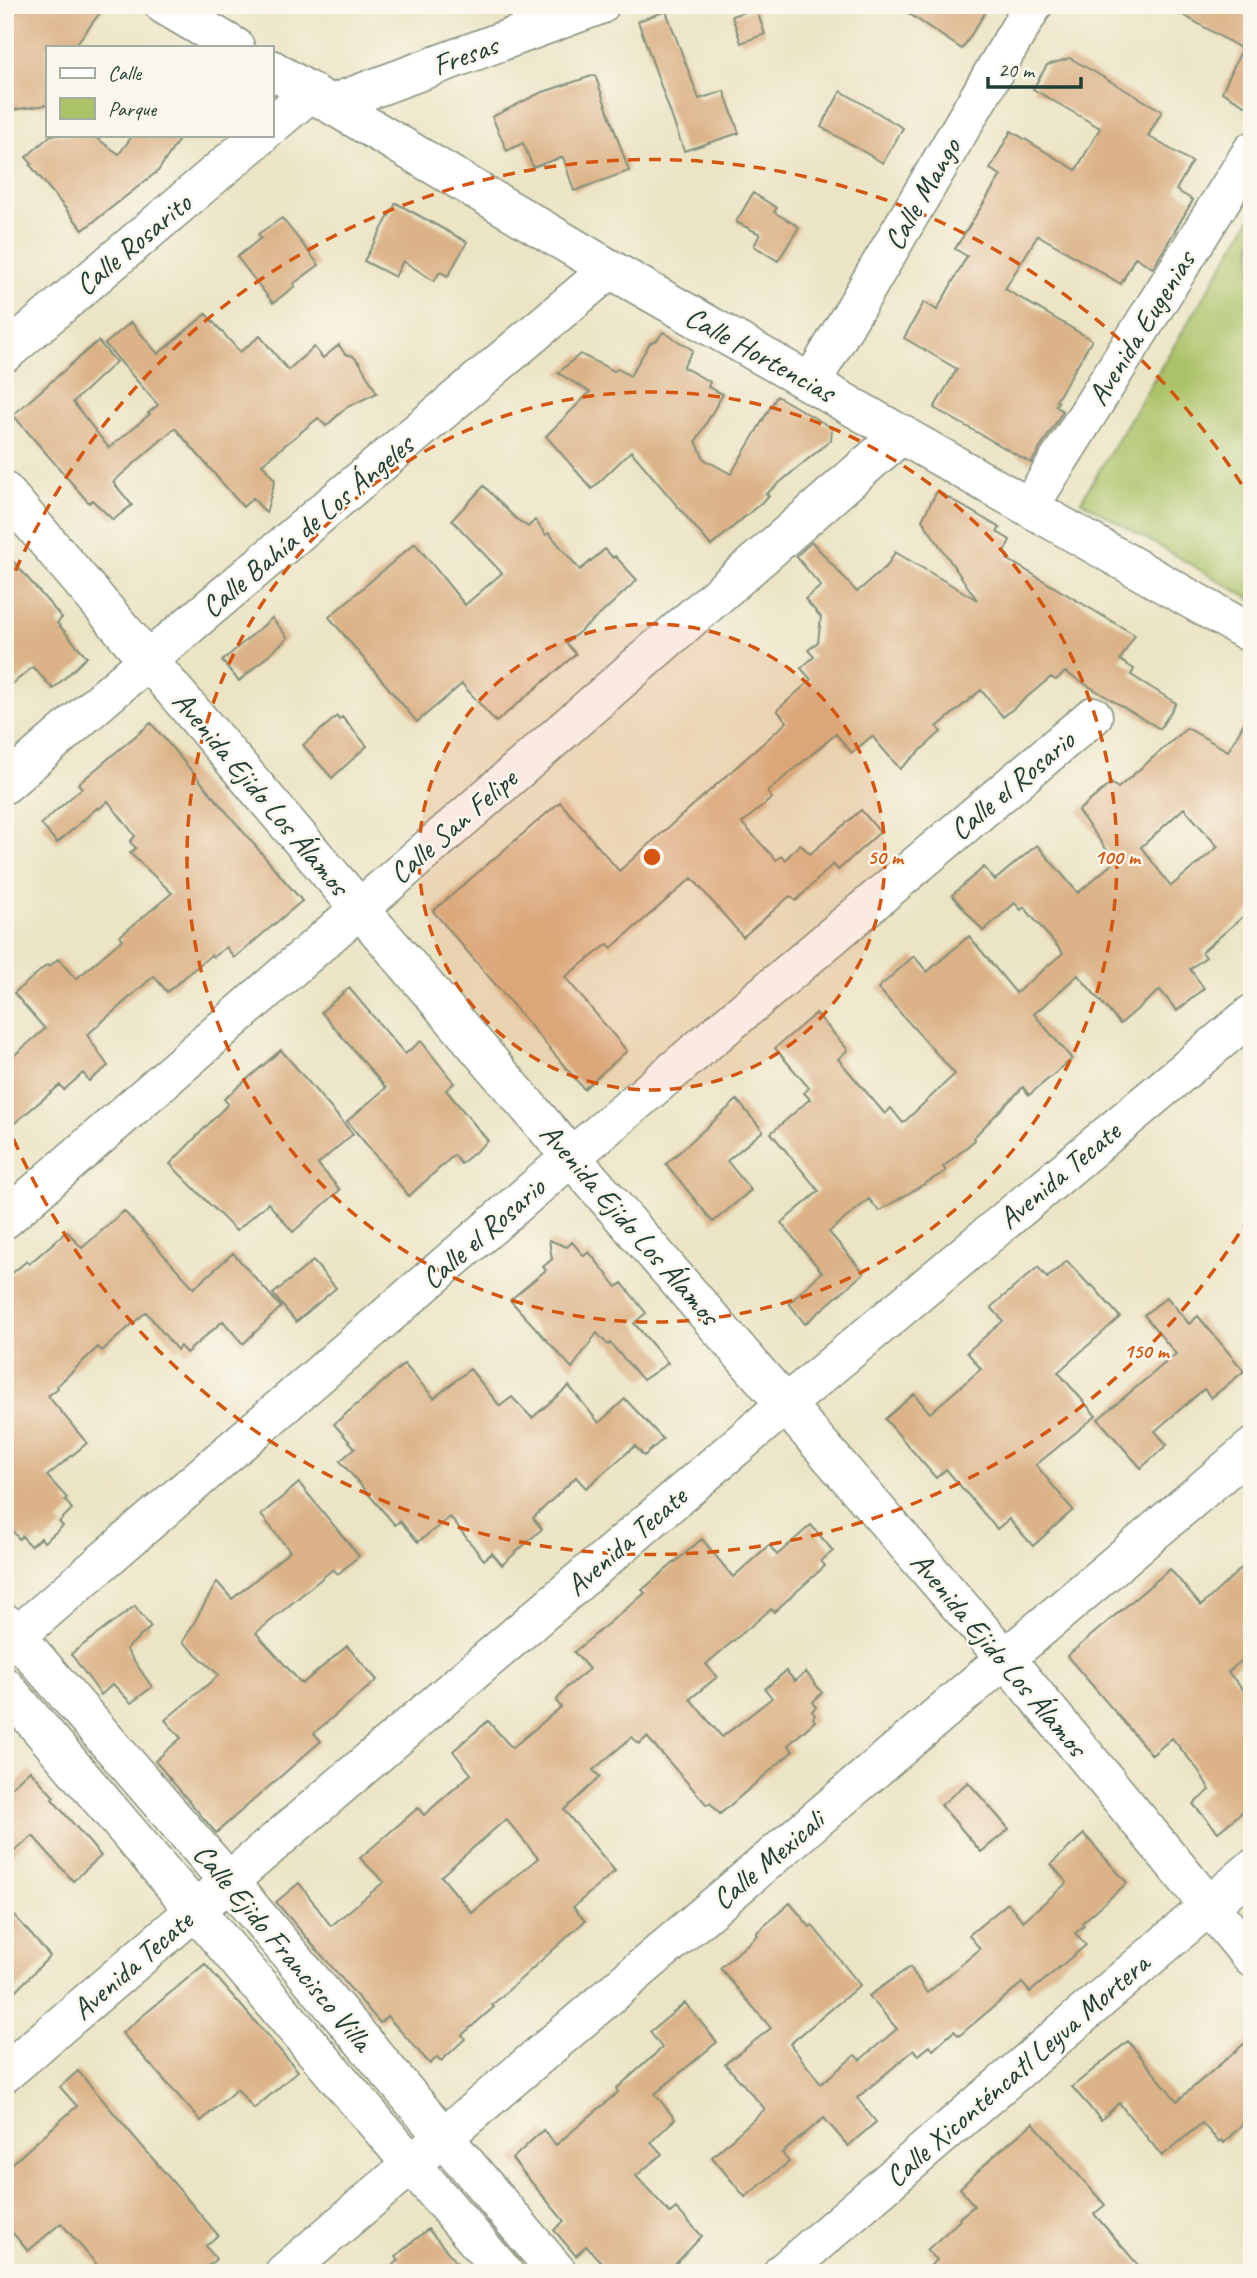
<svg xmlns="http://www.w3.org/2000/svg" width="1257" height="2278" font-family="Caveat,sans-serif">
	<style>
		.green { fill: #abc267; stroke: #65804e; stroke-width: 2 }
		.building { fill: #dcb388; fill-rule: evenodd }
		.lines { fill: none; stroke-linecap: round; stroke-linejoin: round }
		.minor-casing { stroke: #85907c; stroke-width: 41 }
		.minor { stroke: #fff; stroke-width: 38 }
		.ring { fill: none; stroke: #d45610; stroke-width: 3.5; stroke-dasharray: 12 9 }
		.labels { text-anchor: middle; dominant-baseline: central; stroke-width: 5; stroke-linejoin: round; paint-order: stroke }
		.street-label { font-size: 30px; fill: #1f3d34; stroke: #fbf7ec }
		.centre { fill: #d45610; stroke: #fbf7ec; stroke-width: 3.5 }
		.ring-label { font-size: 21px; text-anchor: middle; font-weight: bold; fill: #d45610; stroke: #fbf7ec; stroke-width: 5; stroke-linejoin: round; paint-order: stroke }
	</style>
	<rect width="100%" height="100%" fill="#fbf7ec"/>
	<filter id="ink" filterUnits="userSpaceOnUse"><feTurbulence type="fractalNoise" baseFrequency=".0143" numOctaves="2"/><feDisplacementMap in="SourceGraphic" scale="14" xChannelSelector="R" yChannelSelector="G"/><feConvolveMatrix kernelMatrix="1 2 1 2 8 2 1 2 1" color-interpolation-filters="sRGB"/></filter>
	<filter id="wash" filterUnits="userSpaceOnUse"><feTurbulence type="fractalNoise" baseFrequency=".00686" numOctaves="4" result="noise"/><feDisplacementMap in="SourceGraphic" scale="28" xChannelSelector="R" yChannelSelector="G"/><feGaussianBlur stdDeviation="1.57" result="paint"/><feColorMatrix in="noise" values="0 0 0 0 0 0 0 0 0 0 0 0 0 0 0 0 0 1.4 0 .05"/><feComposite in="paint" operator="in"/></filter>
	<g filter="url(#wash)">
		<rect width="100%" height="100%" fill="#ebe4c5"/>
		<path class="green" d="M 1252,216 L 1252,600 L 1081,501 Z"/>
		<g id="blocks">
			<path class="building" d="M 5,5 L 106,5 L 74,47 L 47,47 L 47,105 L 5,111 Z
				M 896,5 L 990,5 L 962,49 Z
				M 1166,5 L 1252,5 L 1252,109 L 1222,92 L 1242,49 Z
				M 756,8 L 765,34 L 741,43 L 732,16 Z
				M 666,11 L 699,99 L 724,91 L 739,133 L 684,151 L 638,21 Z
				M 1070,58 L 1162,111 L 1148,136 L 1192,162 L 1176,190 L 1193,200 L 1153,268 L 1135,257 L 1121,284 L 1038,235 L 1005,289 L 1092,340 L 1056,401 L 1058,402 L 1055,406 L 1063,411 L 1031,463 L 934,408 L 957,369 L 904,338 L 924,302 L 937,310 L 967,256 L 955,249 L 1001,175 L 990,169 L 1011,131 L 1076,170 L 1100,128 L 1033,89 L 1047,65 Z
				M 595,75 L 629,171 L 574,191 L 563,157 L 533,167 L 523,143 L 507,151 L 492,117 L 540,93 Z
				M 841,91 L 903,128 L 883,163 L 821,127 Z
				M 51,135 L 92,135 L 119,154 L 133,135 L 182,135 L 158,171 L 83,230 L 30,165 L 32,164 L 26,157 Z
				M 753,193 L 777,208 L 774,212 L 799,227 L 778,261 L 754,246 L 760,234 L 736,222 Z
				M 396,203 L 467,242 L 448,276 L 440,272 L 434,281 L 403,261 L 395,277 L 364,261 Z
				M 282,218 L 319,265 L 293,284 L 295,286 L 273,303 L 237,257 L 261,238 L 258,234 Z
				M 206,314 L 240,352 L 260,336 L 288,370 L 314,347 L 323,358 L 339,345 L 345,354 L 353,356 L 360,363 L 377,393 L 347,407 L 326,426 L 318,418 L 262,464 L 275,480 L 266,513 L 253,498 L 243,507 L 175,428 L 113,482 L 132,505 L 113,520 L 92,500 L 89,503 L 13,415 L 98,341 L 116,362 L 73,402 L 109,448 L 150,414 L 148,413 L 158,405 L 105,344 L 131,322 L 158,354 Z
				M 663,332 L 693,350 L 683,367 L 710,382 L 708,387 L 723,394 L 696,441 L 704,459 L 731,474 L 777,396 L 832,428 L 831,440 L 766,494 L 769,496 L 711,546 L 631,451 L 592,489 L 546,436 L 590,392 L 558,373 L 580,354 L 614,371 L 618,369 L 630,376 L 650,343 L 657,340 Z
				M 484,486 L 515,518 L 528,527 L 535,520 L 546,535 L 549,533 L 580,570 L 605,549 L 613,558 L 615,556 L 637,580 L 603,612 L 566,643 L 576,654 L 496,722 L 462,684 L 417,722 L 329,617 L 415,543 L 465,605 L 502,573 L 452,520 Z
				M 937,491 L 1000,528 L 997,532 L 1010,540 L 1004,553 L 1008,556 L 1007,559 L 1135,635 L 1120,660 L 1134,669 L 1131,675 L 1176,703 L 1160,729 L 1065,672 L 1056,680 L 1051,677 L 1003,717 L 981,690 L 937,727 L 941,732 L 900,769 L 872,736 L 852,753 L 836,734 L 767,792 L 772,798 L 742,823 L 776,860 L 782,856 L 785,860 L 800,844 L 810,854 L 861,810 L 880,832 L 838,870 L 833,864 L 796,901 L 790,896 L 743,937 L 692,878 L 611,948 L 608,944 L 565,977 L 627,1051 L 584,1089 L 433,911 L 560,802 L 619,871 L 787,722 L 777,710 L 811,680 L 801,668 L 814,657 L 808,650 L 818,642 L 821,617 L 805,599 L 821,586 L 796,556 L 812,542 L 857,592 L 887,566 L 895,552 L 977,600 L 922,520 Z
				M 5,552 L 62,618 L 57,623 L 87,657 L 53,689 L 33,667 L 5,690 Z
				M 272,618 L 288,638 L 239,681 L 222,661 Z
				M 1252,709 L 1252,909 L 1202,952 L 1206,957 L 1190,969 L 1204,988 L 1177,1011 L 1160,990 L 1120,1024 L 1078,975 L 1034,1014 L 1072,1059 L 1029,1095 L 1023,1087 L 973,1138 L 975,1140 L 943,1167 L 946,1171 L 879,1211 L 869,1199 L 829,1232 L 864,1273 L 805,1324 L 789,1303 L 822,1272 L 781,1223 L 819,1191 L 771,1133 L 810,1099 L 804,1093 L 809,1088 L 775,1048 L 816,1013 L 848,1050 L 838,1059 L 885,1114 L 891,1108 L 903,1123 L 955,1074 L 878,988 L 914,956 L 927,972 L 969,936 L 1016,993 L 1063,953 L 1024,907 L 1021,910 L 1015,903 L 983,931 L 952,895 L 984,867 L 995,880 L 1037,845 L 1078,893 L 1115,861 L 1078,811 L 1111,783 L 1118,788 L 1187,728 L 1228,751 ZM 1184,808 L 1218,847 L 1171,886 L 1141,847 Z
				M 337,716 L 339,720 L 342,717 L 367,746 L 332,778 L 303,745 Z
				M 151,723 L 302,901 L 234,958 L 226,947 L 213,957 L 211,955 L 167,992 L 154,976 L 87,1035 L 108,1066 L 89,1081 L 83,1073 L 64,1090 L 60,1085 L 5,1131 L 5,1063 L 45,1029 L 14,993 L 47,965 L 49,967 L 58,959 L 76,979 L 123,939 L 120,936 L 172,893 L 130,853 L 136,848 L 130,842 L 135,836 L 108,801 L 99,809 L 98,807 L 57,843 L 41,824 L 82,788 L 78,784 Z
				M 349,988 L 405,1054 L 421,1041 L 454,1083 L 446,1090 L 488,1141 L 461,1164 L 454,1155 L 409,1196 L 347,1121 L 386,1088 L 321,1012 Z
				M 281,1050 L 353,1134 L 318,1164 L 340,1190 L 293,1232 L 268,1203 L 236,1231 L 170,1164 L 228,1104 L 224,1099 Z
				M 737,1100 L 763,1131 L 727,1161 L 751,1190 L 713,1222 L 666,1164 Z
				M 124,1211 L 194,1288 L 233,1253 L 281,1307 L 243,1344 L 223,1321 L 186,1353 L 180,1346 L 177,1350 L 146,1312 L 102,1351 L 98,1347 L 57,1386 L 58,1388 L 48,1396 L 87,1443 L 47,1476 L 67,1498 L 65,1500 L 72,1509 L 59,1522 L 63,1526 L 44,1542 L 41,1538 L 30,1546 L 22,1536 L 19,1539 L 5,1521 L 5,1279 L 27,1261 L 29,1264 L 67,1231 L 82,1248 Z
				M 549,1240 L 567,1247 L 572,1242 L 584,1256 L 589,1252 L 617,1287 L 622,1283 L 646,1313 L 634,1323 L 668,1363 L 643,1380 L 610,1343 L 608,1345 L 597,1333 L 572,1368 L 510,1300 L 546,1270 L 543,1267 L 552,1259 Z
				M 313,1261 L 336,1288 L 296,1322 L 273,1294 Z
				M 1067,1261 L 1090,1286 L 1092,1285 L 1120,1317 L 1058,1372 L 1096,1416 L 1036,1465 L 1073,1510 L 1033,1546 L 1009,1519 L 997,1529 L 946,1469 L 936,1478 L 885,1419 L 914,1394 L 930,1413 L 981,1369 L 967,1352 L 1003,1321 L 991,1307 L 1038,1267 L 1047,1278 Z
				M 1167,1297 L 1189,1324 L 1198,1316 L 1244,1371 L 1211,1398 L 1204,1389 L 1155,1431 L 1167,1445 L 1141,1468 L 1098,1419 L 1176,1354 L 1144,1315 Z
				M 404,1364 L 434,1398 L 470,1369 L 500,1406 L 512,1397 L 532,1418 L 569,1386 L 599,1423 L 625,1399 L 663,1439 L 644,1456 L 635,1446 L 586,1488 L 576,1477 L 533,1518 L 542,1529 L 502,1565 L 492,1553 L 484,1560 L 450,1517 L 418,1542 L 400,1521 L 395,1525 L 340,1461 L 355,1448 L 334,1424 Z
				M 299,1483 L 359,1556 L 338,1574 L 333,1569 L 256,1633 L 302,1684 L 347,1646 L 377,1680 L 314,1733 L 321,1741 L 216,1833 L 155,1761 L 181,1738 L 165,1720 L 219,1675 L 183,1642 L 217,1582 L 232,1599 L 290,1551 L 261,1515 Z
				M 811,1525 L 833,1551 L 821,1561 L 825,1566 L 774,1612 L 771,1609 L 706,1664 L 717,1677 L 690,1699 L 722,1737 L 772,1698 L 765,1689 L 786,1671 L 795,1681 L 806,1672 L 822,1693 L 813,1702 L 816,1707 L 812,1711 L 815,1715 L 813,1718 L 815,1721 L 788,1745 L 793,1751 L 720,1814 L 710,1803 L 707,1805 L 647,1737 L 639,1744 L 632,1737 L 593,1770 L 600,1777 L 564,1810 L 615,1871 L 573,1907 L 585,1921 L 492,2005 L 494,2007 L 462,2035 L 465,2039 L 441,2061 L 437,2057 L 430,2064 L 387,2016 L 380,2023 L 276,1902 L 299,1883 L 331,1926 L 384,1882 L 360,1858 L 418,1808 L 424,1815 L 471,1774 L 453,1751 L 488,1721 L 512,1748 L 561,1707 L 556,1701 L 566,1688 L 589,1669 L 574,1652 L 645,1593 L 642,1590 L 702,1539 L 733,1577 L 769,1545 L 777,1555 ZM 506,1819 L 538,1858 L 472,1913 L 441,1876 Z
				M 1252,1558 L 1252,1652 L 1228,1672 L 1252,1700 L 1252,1804 L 1218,1832 L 1193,1804 L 1210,1790 L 1199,1771 L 1172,1738 L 1152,1755 L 1067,1656 L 1170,1569 L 1201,1606 Z
				M 135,1606 L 151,1627 L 126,1649 L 152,1687 L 131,1703 L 113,1684 L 101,1695 L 71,1654 Z
				M 30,1770 L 54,1797 L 52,1799 L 101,1856 L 73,1881 L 33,1836 L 5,1859 L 5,1793 Z
				M 968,1782 L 1009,1829 L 981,1852 L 941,1805 Z
				M 1084,1834 L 1127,1883 L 1082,1923 L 1084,1926 L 1075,1933 L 1086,1945 L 1030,1992 L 1022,1983 L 959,2036 L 954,2031 L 933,2050 L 930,2046 L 919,2055 L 914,2050 L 857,2098 L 876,2122 L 848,2146 L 824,2118 L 782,2153 L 789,2162 L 745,2197 L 712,2157 L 765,2109 L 725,2064 L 771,2028 L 720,1968 L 758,1935 L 756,1933 L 790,1903 L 810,1927 L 812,1925 L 860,1985 L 790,2044 L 821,2084 L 855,2055 L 860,2060 L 897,2029 L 869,1996 L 910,1967 L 927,1993 L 980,1949 L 969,1935 L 1008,1903 L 1023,1921 L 1067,1883 L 1051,1864 Z
				M 5,1905 L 50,1956 L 5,2002 Z
				M 205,1964 L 298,2071 L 254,2109 L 237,2089 L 201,2121 L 122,2033 Z
				M 685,2003 L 717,2042 L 655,2094 L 675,2119 L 651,2142 L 662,2154 L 636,2176 L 670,2213 L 676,2208 L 702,2236 L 667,2273 L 611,2273 L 586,2246 L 576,2256 L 554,2230 L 564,2221 L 512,2159 L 543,2130 L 556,2145 L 618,2092 L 616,2089 L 662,2048 L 650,2032 Z
				M 1252,2037 L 1252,2114 L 1224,2143 L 1221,2140 L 1219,2142 L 1202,2123 L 1162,2156 L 1119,2103 L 1101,2120 L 1072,2087 L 1128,2041 L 1177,2101 Z
				M 78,2071 L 218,2235 L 206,2246 L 216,2259 L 200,2273 L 104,2273 L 61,2223 L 28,2251 L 5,2224 L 5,2170 L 77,2106 L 60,2087 Z
				M 1033,2123 L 1105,2205 L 1094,2214 L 1145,2273 L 922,2273 L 937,2260 L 927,2250 L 960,2220 L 959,2218 L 974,2206 L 960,2188 L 995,2155 Z
				M 428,2229 L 466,2273 L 384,2273 L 399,2260 L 396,2256 Z"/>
		</g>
	</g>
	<g filter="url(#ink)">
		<use href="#blocks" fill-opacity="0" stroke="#85907c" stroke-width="2"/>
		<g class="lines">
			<defs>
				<path id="minor" d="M 164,5 L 235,47
					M 271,69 L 610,269 L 1252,634
					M 331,104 L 600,5
					M 271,126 L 311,92
					M 5,353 L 261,135
					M 811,383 L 1033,5
					M 5,492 L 571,1157 L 1005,1658 L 1252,1958
					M 1030,506 L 1252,151
					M 5,784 L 148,660 L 610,269
					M 5,1219 L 902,434
					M 5,1623 L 229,1882 L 558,2273
					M 5,1646 L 571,1157 L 1093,716
					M 5,1687 L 504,2273
					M 5,2073 L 786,1404 L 1252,1014
					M 284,2273 L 1252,1448
					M 782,2273 L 1252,1869"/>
			</defs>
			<use href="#minor" class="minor-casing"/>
			<use href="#minor" class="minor"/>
		</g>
	</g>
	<circle cx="652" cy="857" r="233" fill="#d45610" fill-opacity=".12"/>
	<g class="ring">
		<circle cx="652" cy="857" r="233"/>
		<circle cx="652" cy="857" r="465"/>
		<path d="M1250 1216A698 698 0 0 1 7 1124M7 590A698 698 0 0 1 1250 498"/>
	</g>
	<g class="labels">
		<g class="street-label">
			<text transform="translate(465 55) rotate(-20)">Fresas</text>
			<text transform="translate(922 194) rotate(-60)">Calle Mango</text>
			<text transform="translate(133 244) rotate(-40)">Calle Rosarito</text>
			<text transform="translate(1141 328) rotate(-58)">Avenida Eugenias</text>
			<text transform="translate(760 354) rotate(29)">Calle Hortencias</text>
			<text transform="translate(307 526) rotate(-40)">Calle Bahía de Los Ángeles</text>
			<text transform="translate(1012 785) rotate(-40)">Calle el Rosario</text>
			<text transform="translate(261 793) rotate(50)">Avenida Ejido Los Álamos</text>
			<text transform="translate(453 826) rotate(-41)">Calle San Felipe</text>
			<text transform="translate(1059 1175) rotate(-40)">Avenida Tecate</text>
			<text transform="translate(630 1224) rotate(49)">Avenida Ejido Los Álamos</text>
			<text transform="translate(483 1233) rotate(-41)">Calle el Rosario</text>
			<text transform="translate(626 1541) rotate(-41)">Avenida Tecate</text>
			<text transform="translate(999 1654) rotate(50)">Avenida Ejido Los Álamos</text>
			<text transform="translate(768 1860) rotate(-40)">Calle Mexicali</text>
			<text transform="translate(283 1947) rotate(50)">Calle Ejido Francisco Villa</text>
			<text transform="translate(132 1965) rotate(-41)">Avenida Tecate</text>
			<text transform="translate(1017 2070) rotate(-41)">Calle Xiconténcatl Leyva Mortera</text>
		</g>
	</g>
	<circle cx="652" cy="857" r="10" class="centre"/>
	<g class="ring-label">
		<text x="885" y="864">50 m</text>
		<text x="1117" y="864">100 m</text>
		<text x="1146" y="1358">150 m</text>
	</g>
	<rect width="1257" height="2278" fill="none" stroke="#fbf7ec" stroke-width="28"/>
	<rect x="46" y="46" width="228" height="91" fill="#fbf7ec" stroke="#a3ada2" stroke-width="2"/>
	<rect x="60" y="68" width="35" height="10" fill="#ffffff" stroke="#a3ada2" stroke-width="2"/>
	<text x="108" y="80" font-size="21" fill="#1f3d34">Calle</text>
	<rect x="60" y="98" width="35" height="21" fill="#abc267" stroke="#a3ada2" stroke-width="2"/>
	<text x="108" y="116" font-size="21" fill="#1f3d34">Parque</text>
	<path d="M988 77v10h93v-10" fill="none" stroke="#1f3d34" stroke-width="3.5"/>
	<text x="998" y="77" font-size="21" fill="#1f3d34" stroke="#fbf7ec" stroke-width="5" paint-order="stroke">20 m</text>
</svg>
